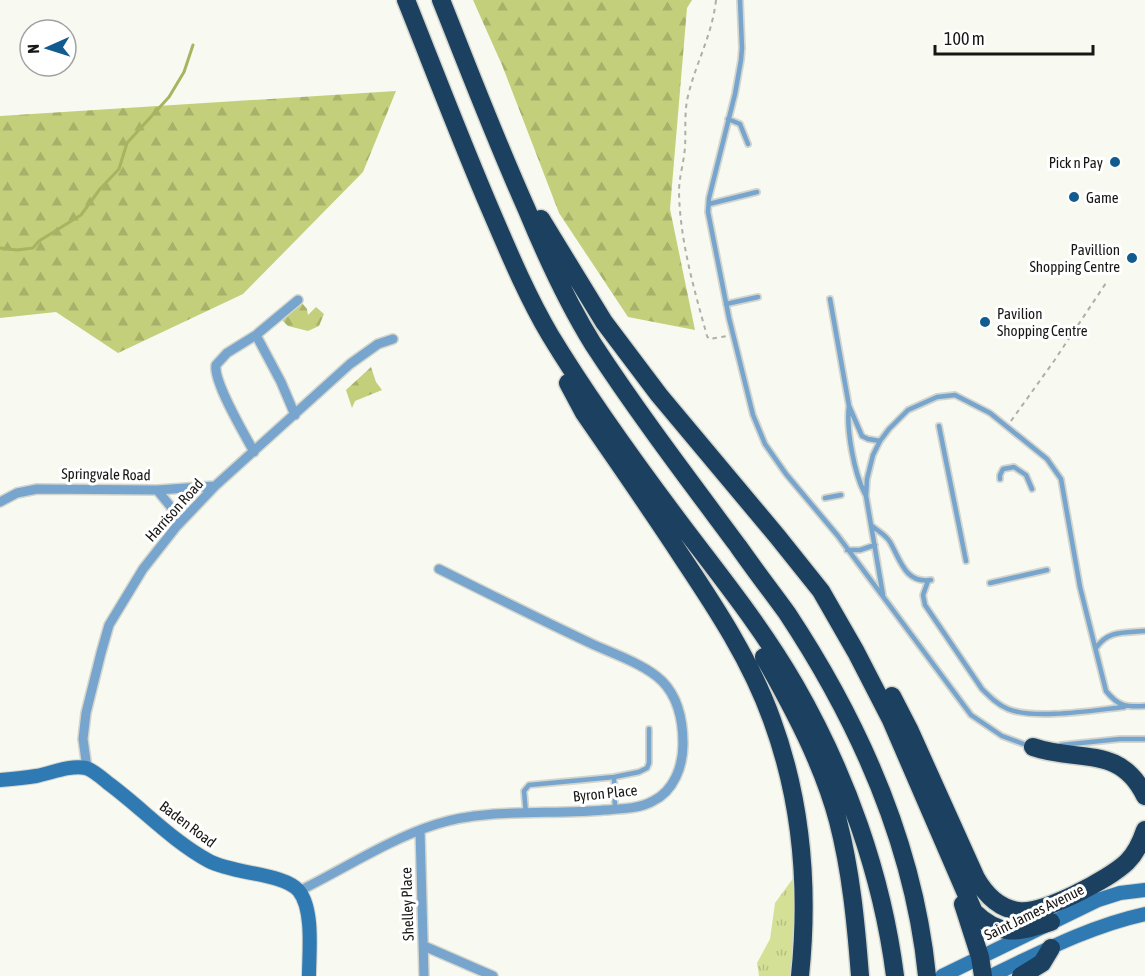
<svg xmlns="http://www.w3.org/2000/svg" width="1145" height="976" font-family="'Asap Condensed',sans-serif">
	<style>
		.grass { fill: url(#grass-tufts) }
		.forest { fill: url(#forest-firs) }
		.lines { fill: none; stroke-linecap: round; stroke-linejoin: round }
		.stream { stroke: #a8b45f; stroke-width: 3 }
		.lane-casing { stroke: #d4d6ce; stroke-width: 8 }
		.street-casing { stroke: #d4d6ce; stroke-width: 12 }
		.secondary-casing { stroke: #d4d6ce; stroke-width: 16 }
		.highway-casing { stroke: #d4d6ce; stroke-width: 21 }
		.path { stroke: #adafa8; stroke-width: 2; stroke-dasharray: 4.5 4.5; stroke-linecap: butt }
		.lane { stroke: #77a5cd; stroke-width: 4.5 }
		.street { stroke: #77a5cd; stroke-width: 9 }
		.secondary { stroke: #307ab4; stroke-width: 14 }
		.highway { stroke: #1c4160; stroke-width: 18 }
		.poi-dot { fill: #125b8f; stroke: #fff; stroke-width: 2 }
		.labels { text-anchor: middle; dominant-baseline: central; stroke-width: 6; stroke-linejoin: round; paint-order: stroke }
		.poi-label { font-size: 15px; fill: #161714; stroke: #fff; text-anchor: end }
		.street-label { font-size: 15px; fill: #161714; stroke: #fff }
	</style>
	<defs>
		<pattern id="grass-tufts" width="24" height="20" patternUnits="userSpaceOnUse" patternTransform="scale(1.5)"><rect width="24" height="20" fill="#d5e097"/><path d="M3 7l-1-3M5 7V3M7 7l1-3M15 17l-1-3M17 17v-4M19 17l1-3" fill="none" stroke="#b6bf81"/></pattern>
		<pattern id="forest-firs" width="22" height="20" patternUnits="userSpaceOnUse" patternTransform="scale(1.5)"><rect width="22" height="20" fill="#c3cf7a"/><path d="M5 1l3.5 6h-7zM16 11l3.5 6h-7z" fill="#a7b169"/></pattern>
	</defs>
	<rect width="100%" height="100%" fill="#f8faf1"/>
	<path class="grass" d="M 794,877 L 794,925 L 791,976 L 759,976 L 757,963 L 770,939 L 775,903 Z"/>
	<path class="forest" d="M 473,0 L 692,0 L 687,8 L 670,209 L 695,330 L 628,317 L 559,213 L 502,65 Z
		M 396,91 L 363,172 L 243,294 L 118,353 L 56,312 L 0,318 L 0,116 Z
		M 302,303 L 307,309 L 308,315 L 316,307 L 324,314 L 319,326 L 308,331 L 288,326 L 281,319 Z
		M 371,367 L 376,382 L 382,390 L 355,401 L 352,408 L 346,390 Z"/>
	<g class="lines">
		<path class="stream" d="M 0,248 L 17,250 L 33,248 L 39,241 L 81,215 L 100,189 L 119,169 L 127,143 L 169,97 L 184,72 L 193,45"/>
		<defs>
			<path id="lane" d="M 740,0 L 742,48 L 741,60 L 735,94 L 709,198 L 708,212 L 729,318 L 753,415 L 765,444 L 786,474 L 838,536 L 971,715 L 1002,736 L 1029,746
				M 728,119 L 740,124 L 748,144
				M 709,204 L 757,192
				M 830,299 L 849,406
				M 726,304 L 758,297
				M 939,426 L 966,561
				M 1000,479 L 1000,475 L 1003,469 L 1014,467 L 1026,475 L 1032,489
				M 865,494 C 854,473 846,429 849,406 L 862,436 L 868,439 L 880,441
				M 825,498 L 841,495
				M 872,526 C 878,531 886,535 890,542 C 900,559 905,584 931,580
				M 847,550 L 860,550 L 875,545
				M 928,581 L 923,595 L 925,605 L 982,689 C 990,697 998,705 1008,709 C 1035,720 1095,710 1124,707
				M 990,583 L 1047,570
				M 883,595 L 866,496 L 867,479 L 873,455 L 880,441 L 889,429 L 908,410 L 937,397 L 955,395 L 990,413 L 1047,459 L 1061,479 L 1080,587 L 1106,691 C 1119,707 1126,707 1145,706
				M 1096,648 C 1108,630 1124,633 1145,631
				M 1061,745 L 1120,739 L 1145,739
				M 614,777 L 615,809
				M 526,814 L 524,791 L 529,785 L 614,777 L 639,772 L 647,768 L 649,763 L 649,729"/>
			<path id="street" d="M 256,335 L 281,382 L 295,415
				M 254,452 C 245,435 213,382 216,365 L 227,353 L 256,335 L 298,300
				M 157,490 L 171,507 L 176,527
				M 0,502 L 17,493 L 37,489 L 157,490 L 215,486
				M 87,768 L 83,739 L 86,713 L 101,653 L 109,625 L 143,569 L 176,527 L 215,486 L 350,364 L 378,344 L 393,339
				M 420,830 L 424,976
				M 299,891 C 344,869 389,839 437,824 C 485,808 553,815 604,810 C 620,809 639,809 653,801 C 674,791 683,766 683,744 C 683,722 678,697 662,681 C 645,664 611,653 590,643 C 539,619 489,594 439,569
				M 424,946 L 493,976"/>
			<path id="secondary" d="M 0,780 C 12,779 24,778 36,776 C 52,773 69,765 86,768 C 93,770 102,778 108,783 C 142,808 172,841 209,861 C 233,874 284,873 299,891 C 314,910 309,953 309,976
				M 942,976 L 1098,900 L 1120,893 L 1145,890
				M 991,976 C 1041,952 1090,926 1145,914"/>
			<path id="highway" d="M 406,0 C 434,70 461,141 491,211 C 509,253 527,296 550,335 C 593,406 643,474 693,540 C 729,587 765,633 795,685 C 846,774 882,874 895,976
				M 441,0 C 469,70 496,141 527,210 C 546,256 567,302 593,344 C 638,413 689,480 738,546 C 754,569 771,591 787,613 C 859,722 914,845 927,976
				M 541,219 L 604,322 L 659,395 L 777,536 L 821,591 L 856,652 L 891,720 L 974,912 C 1001,938 1018,932 1051,922
				M 568,383 L 584,413 C 617,461 650,508 682,557 C 716,608 751,661 772,720 C 802,802 809,889 800,976
				M 764,657 C 793,708 823,764 838,821 C 851,871 856,924 860,976
				M 892,696 L 909,729 L 976,878 C 985,894 998,908 1018,911 C 1042,915 1109,879 1127,862 C 1136,853 1141,842 1145,830
				M 1033,747 C 1078,763 1120,744 1145,796
				M 963,904 L 980,957 L 983,976
				M 1021,976 L 1042,963 L 1051,948"/>
		</defs>
		<use href="#lane" class="lane-casing"/>
		<use href="#street" class="street-casing"/>
		<use href="#secondary" class="secondary-casing"/>
		<use href="#highway" class="highway-casing"/>
		<path class="path" d="M 716,0 C 712,36 696,62 688,96 C 684,112 686,130 685,147 C 684,162 679,177 679,192 C 680,241 694,289 707,336 L 709,339 L 728,336
			M 1011,421 L 1054,361 L 1106,283"/>
		<use href="#lane" class="lane"/>
		<use href="#street" class="street"/>
		<use href="#secondary" class="secondary"/>
		<use href="#highway" class="highway"/>
	</g>
	<g class="poi-dot">
		<circle cx="1115" cy="162" r="6"/>
		<circle cx="1074" cy="197" r="6"/>
		<circle cx="1132" cy="258" r="6"/>
		<circle cx="985" cy="322" r="6"/>
	</g>
	<g class="labels">
		<g class="poi-label">
			<text x="1103" y="162">Pick n Pay</text>
			<text x="1086" y="197" text-anchor="start">Game</text>
			<text x="1120" y="249">Pavillion<tspan x="1120" dy="17">Shopping Centre</tspan></text>
			<text x="997" y="313" text-anchor="start">Pavilion<tspan x="997" dy="17">Shopping Centre</tspan></text>
		</g>
		<g class="street-label">
			<text transform="translate(106 474) rotate(1)">Springvale Road</text>
			<text transform="translate(174 510) rotate(-48)">Harrison Road</text>
			<text transform="translate(605 793) rotate(-6)">Byron Place</text>
			<text transform="translate(188 824) rotate(37)">Baden Road</text>
			<text transform="translate(407 904) rotate(-92)">Shelley Place</text>
			<text transform="translate(1034 912) rotate(-26)">Saint James Avenue</text>
		</g>
	</g>
	<g transform="translate(48 48) rotate(267)"><circle r="28" fill="#ffffff" stroke="#a2a2a1" stroke-width="1.5"/>
	<path d="M0-4.5L10 22L0 15L-10 22Z" fill="#125b8f"/>
	<text y="-9" font-size="16" font-weight="bold" text-anchor="middle" fill="#161714">N</text>
	</g>
	<path d="M935 45v9h158v-9" fill="none" stroke="#161714" stroke-width="3"/>
	<text x="944" y="45" font-size="18" fill="#161714" stroke="#ffffff" stroke-width="4.5" paint-order="stroke">100 m</text>
</svg>
